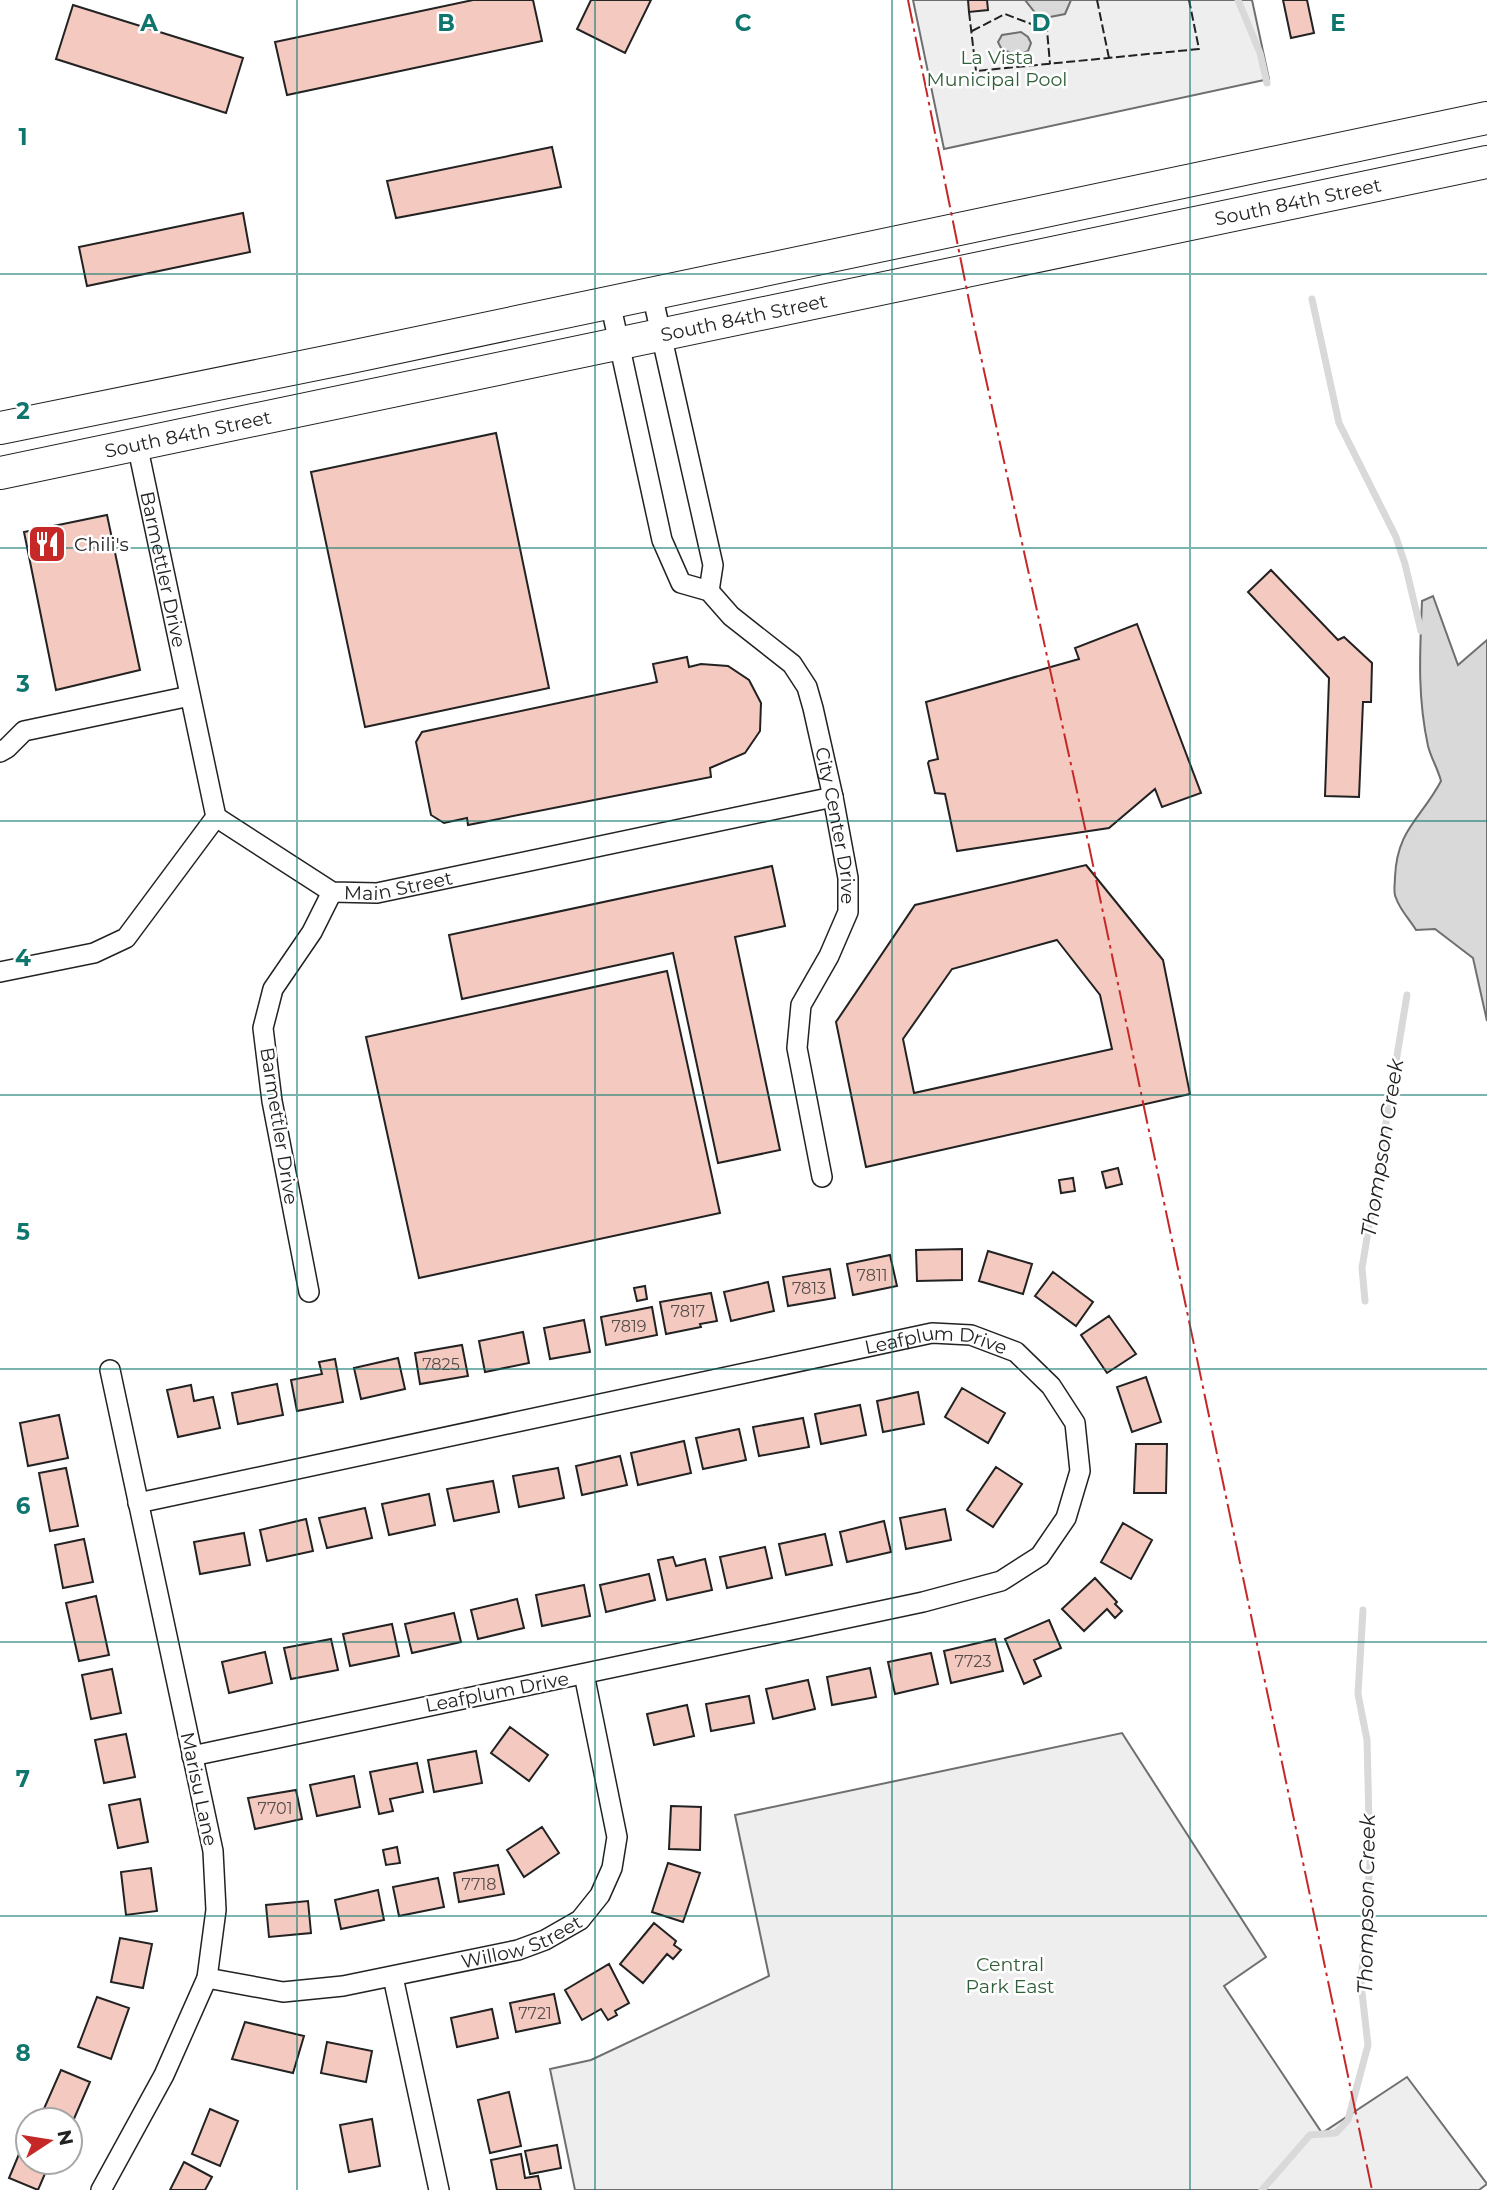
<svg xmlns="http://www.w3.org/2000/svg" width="1487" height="2190" font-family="Montserrat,sans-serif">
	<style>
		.green { fill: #eee; stroke: #6f6f6f; stroke-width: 2 }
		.water { fill: #d9d9d9; stroke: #6f6f6f; stroke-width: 2 }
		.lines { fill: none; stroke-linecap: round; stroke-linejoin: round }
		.stream { stroke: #d9d9d9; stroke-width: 7 }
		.building { fill: #f3c9c0; stroke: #222; stroke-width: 2; fill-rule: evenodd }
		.street-casing { stroke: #222; stroke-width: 22 }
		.primary-casing { stroke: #222; stroke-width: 34 }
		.street { stroke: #fff; stroke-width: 19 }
		.primary { stroke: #fff; stroke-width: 32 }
		.fence { stroke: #222; stroke-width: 2; stroke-dasharray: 9 3.5; stroke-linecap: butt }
		.power { stroke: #c62828; stroke-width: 2; stroke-dasharray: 24 5 3.5 5; stroke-linecap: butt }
		.grid { fill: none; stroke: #0f766e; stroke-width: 2; stroke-opacity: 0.55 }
		.labels { text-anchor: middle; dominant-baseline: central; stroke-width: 5; stroke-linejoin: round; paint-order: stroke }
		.number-label { font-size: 16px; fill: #564c4a }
		.park-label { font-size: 19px; fill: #2f5e38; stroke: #fff }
		.street-label { font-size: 19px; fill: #222; stroke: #fff }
		.poi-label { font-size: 19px; fill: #222; stroke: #fff; text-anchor: start }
		.water-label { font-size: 21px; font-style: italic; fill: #222; stroke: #fff }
		.grid-label { font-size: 23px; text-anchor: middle; font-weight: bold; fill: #0f766e; stroke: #fff; stroke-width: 5; stroke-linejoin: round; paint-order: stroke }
	</style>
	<rect width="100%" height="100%" fill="#fff"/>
	<path class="green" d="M 913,0 L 1252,0 L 1269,79 L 944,149 Z
		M 1122,1733 L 1266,1957 L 1224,1986 L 1322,2133 L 1407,2077 L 1487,2184 L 1479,2190 L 575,2190 L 550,2069 L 591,2060 L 769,1976 L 735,1815 Z"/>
	<path class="water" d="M 1025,0 L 1071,0 L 1065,14 L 1040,19 Z
		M 1021,32 L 1028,37 L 1031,43 L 1028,51 L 1020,55 L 1002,50 L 998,42 L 1002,35 Z
		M 1433,596 L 1458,665 L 1487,640 L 1487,1021 L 1473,958 L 1435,929 L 1416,930 C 1410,920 1400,910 1396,898 C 1393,893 1395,884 1395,877 C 1397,829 1421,819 1441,781 C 1438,769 1431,758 1428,746 C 1417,695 1420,651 1422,601 Z"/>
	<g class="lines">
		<path class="stream" d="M 1238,0 L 1260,53 L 1267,83
			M 1312,299 L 1339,423 L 1396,537 L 1405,564 L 1421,631
			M 1365,1301 L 1362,1268 L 1407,995
			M 1262,2190 L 1310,2135 L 1336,2133 L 1348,2120 L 1368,2045 L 1361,1984 L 1370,1864 L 1367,1740 L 1358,1694 L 1363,1610"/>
	</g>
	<path class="building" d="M 473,0 L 533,0 L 542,41 L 287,95 L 275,42 Z
		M 591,0 L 651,0 L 625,53 L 577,29 Z
		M 968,0 L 987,0 L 988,10 L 969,12 Z
		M 1283,0 L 1307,0 L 1314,33 L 1291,38 Z
		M 73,5 L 243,58 L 226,113 L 56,59 Z
		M 552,147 L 561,187 L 396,218 L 387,181 Z
		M 243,213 L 250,252 L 87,286 L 79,247 Z
		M 496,433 L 549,688 L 365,727 L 311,472 Z
		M 107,515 L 140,670 L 56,690 L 24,532 Z
		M 1271,570 L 1338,640 L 1344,637 L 1372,663 L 1371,702 L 1363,702 L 1359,797 L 1325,796 L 1329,678 L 1248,592 Z
		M 1137,624 L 1201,793 L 1162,807 L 1155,789 L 1109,828 L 957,851 L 945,794 L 935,793 L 928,763 L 929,761 L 938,759 L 926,702 L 1079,659 L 1075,648 Z
		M 687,657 L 689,667 L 701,664 L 728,666 L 749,680 L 761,703 L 760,731 L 745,753 L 710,768 L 711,777 L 468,825 L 467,818 L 444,823 L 431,815 L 416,742 L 422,732 L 657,682 L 653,664 Z
		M 1086,865 L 1163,960 L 1190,1094 L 866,1167 L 836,1022 L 915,905 ZM 1057,940 L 1100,995 L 1112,1049 L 914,1093 L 903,1039 L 952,969 Z
		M 772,866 L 785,926 L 735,937 L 780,1150 L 718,1163 L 673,953 L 462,999 L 449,935 Z
		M 667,971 L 720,1213 L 419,1278 L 366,1037 Z
		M 1118,1168 L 1122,1184 L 1106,1188 L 1102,1172 Z
		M 1073,1178 L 1075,1191 L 1061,1193 L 1059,1180 Z
		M 962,1249 L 962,1280 L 917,1281 L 916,1250 Z
		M 988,1251 L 1032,1264 L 1023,1294 L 979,1281 Z
		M 890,1255 L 897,1286 L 853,1295 L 847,1264 Z
		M 830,1269 L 835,1298 L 788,1306 L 783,1277 Z
		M 1053,1272 L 1093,1302 L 1076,1326 L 1035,1296 Z
		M 768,1282 L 774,1311 L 731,1321 L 724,1292 Z
		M 645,1286 L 647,1299 L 637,1301 L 634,1288 Z
		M 711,1293 L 717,1321 L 700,1324 L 701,1327 L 666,1334 L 660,1302 Z
		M 652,1307 L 657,1335 L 606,1345 L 601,1317 Z
		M 1109,1316 L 1136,1354 L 1107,1373 L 1081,1335 Z
		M 584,1320 L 590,1352 L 550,1359 L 544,1328 Z
		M 523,1332 L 529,1363 L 485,1372 L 479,1341 Z
		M 462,1345 L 468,1376 L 420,1384 L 415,1353 Z
		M 398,1358 L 405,1389 L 361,1399 L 354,1368 Z
		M 335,1359 L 343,1402 L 297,1411 L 291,1380 L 322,1374 L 319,1362 Z
		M 1146,1377 L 1161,1422 L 1132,1432 L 1117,1387 Z
		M 277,1384 L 283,1415 L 238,1424 L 232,1393 Z
		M 191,1385 L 194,1401 L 213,1397 L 220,1428 L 178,1437 L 167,1390 Z
		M 962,1388 L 1005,1413 L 988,1443 L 945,1417 Z
		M 918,1392 L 924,1424 L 883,1432 L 877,1401 Z
		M 860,1405 L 866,1435 L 821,1444 L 815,1414 Z
		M 59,1415 L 68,1458 L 28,1466 L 20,1423 Z
		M 803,1418 L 809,1447 L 759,1456 L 753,1427 Z
		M 739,1429 L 746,1460 L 703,1469 L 696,1438 Z
		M 684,1441 L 691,1473 L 638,1485 L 631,1453 Z
		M 1136,1444 L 1167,1444 L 1166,1493 L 1134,1493 Z
		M 620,1456 L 627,1485 L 582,1495 L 576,1466 Z
		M 996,1467 L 1022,1484 L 993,1527 L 967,1510 Z
		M 66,1468 L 78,1526 L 50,1531 L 39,1473 Z
		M 558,1468 L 564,1498 L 519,1507 L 513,1476 Z
		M 493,1481 L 499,1512 L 454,1521 L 447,1489 Z
		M 429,1494 L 435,1525 L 389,1535 L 382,1504 Z
		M 365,1508 L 372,1538 L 327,1548 L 319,1518 Z
		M 945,1509 L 951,1540 L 906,1549 L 900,1518 Z
		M 306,1519 L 313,1551 L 267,1561 L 260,1530 Z
		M 884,1521 L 891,1552 L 847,1562 L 840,1532 Z
		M 1123,1523 L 1152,1540 L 1131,1579 L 1101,1562 Z
		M 244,1533 L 250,1565 L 200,1574 L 194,1542 Z
		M 825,1534 L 832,1565 L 786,1575 L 779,1544 Z
		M 84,1539 L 93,1582 L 63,1588 L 55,1545 Z
		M 765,1547 L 772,1578 L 727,1588 L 720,1557 Z
		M 673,1557 L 676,1566 L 705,1559 L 712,1590 L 667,1600 L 658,1560 Z
		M 649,1574 L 655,1600 L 606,1612 L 600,1585 Z
		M 1095,1578 L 1117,1602 L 1115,1604 L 1122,1611 L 1115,1618 L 1107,1609 L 1084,1631 L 1062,1609 Z
		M 584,1585 L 590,1616 L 542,1626 L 536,1595 Z
		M 96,1596 L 109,1655 L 79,1661 L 66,1603 Z
		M 517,1599 L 524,1628 L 478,1639 L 471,1610 Z
		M 454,1613 L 461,1642 L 412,1653 L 405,1624 Z
		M 1049,1620 L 1061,1648 L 1034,1660 L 1041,1676 L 1024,1684 L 1005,1639 Z
		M 392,1624 L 399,1656 L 350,1666 L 343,1634 Z
		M 331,1639 L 338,1670 L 291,1679 L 284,1648 Z
		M 995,1639 L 1003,1671 L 951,1683 L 944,1651 Z
		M 265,1652 L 272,1683 L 229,1693 L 222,1662 Z
		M 931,1653 L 938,1684 L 895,1694 L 888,1662 Z
		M 870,1668 L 876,1697 L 832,1705 L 827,1677 Z
		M 112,1669 L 121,1713 L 91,1719 L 82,1675 Z
		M 808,1680 L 815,1709 L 773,1719 L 766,1689 Z
		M 749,1696 L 754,1723 L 711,1731 L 706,1704 Z
		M 687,1705 L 694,1736 L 654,1745 L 647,1714 Z
		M 510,1727 L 548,1755 L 529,1781 L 491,1753 Z
		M 126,1734 L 135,1777 L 104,1783 L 95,1740 Z
		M 476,1751 L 482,1783 L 434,1792 L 428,1760 Z
		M 417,1763 L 423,1792 L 390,1799 L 393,1811 L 379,1814 L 370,1772 Z
		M 354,1776 L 360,1807 L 317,1816 L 310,1785 Z
		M 296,1790 L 302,1819 L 255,1829 L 248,1798 Z
		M 140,1799 L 148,1842 L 118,1848 L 109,1805 Z
		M 671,1806 L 701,1807 L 700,1850 L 669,1849 Z
		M 542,1827 L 559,1853 L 524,1877 L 507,1850 Z
		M 397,1847 L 400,1863 L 386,1865 L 383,1850 Z
		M 668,1863 L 700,1873 L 683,1922 L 652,1912 Z
		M 498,1865 L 504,1894 L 459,1902 L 454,1873 Z
		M 151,1868 L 157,1911 L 126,1915 L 121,1872 Z
		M 438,1878 L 444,1907 L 399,1916 L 393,1887 Z
		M 378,1890 L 384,1920 L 341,1929 L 335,1900 Z
		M 308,1901 L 311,1933 L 269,1937 L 266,1905 Z
		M 654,1923 L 676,1941 L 674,1945 L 681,1950 L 673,1959 L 667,1954 L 643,1983 L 620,1964 Z
		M 120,1938 L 152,1944 L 143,1988 L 111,1982 Z
		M 609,1964 L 629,2003 L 615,2011 L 617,2015 L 608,2020 L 601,2009 L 582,2020 L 565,1990 Z
		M 554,1994 L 560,2023 L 516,2032 L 510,2003 Z
		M 97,1997 L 129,2008 L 111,2059 L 78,2047 Z
		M 492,2009 L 498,2038 L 457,2047 L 451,2018 Z
		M 245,2022 L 304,2036 L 293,2073 L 232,2059 Z
		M 327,2042 L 372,2051 L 366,2082 L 321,2073 Z
		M 61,2070 L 90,2082 L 70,2128 L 70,2120 L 39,2120 Z
		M 509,2092 L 521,2146 L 490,2153 L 478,2100 Z
		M 210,2109 L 238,2121 L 220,2166 L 192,2154 Z
		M 372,2119 L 380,2166 L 349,2172 L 340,2125 Z
		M 27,2135 L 28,2162 L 50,2162 L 38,2190 L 9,2178 Z
		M 557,2145 L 561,2168 L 530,2174 L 525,2151 Z
		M 521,2154 L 525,2178 L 538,2176 L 541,2190 L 497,2190 L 491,2160 Z
		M 184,2162 L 212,2177 L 205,2190 L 170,2190 Z"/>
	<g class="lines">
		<defs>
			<g id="street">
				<path d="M 652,294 L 713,565 L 709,591"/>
				<path id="s1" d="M 610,302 L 662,540 L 681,583 L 709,591 L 731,616 L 792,664 L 807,687 L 813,708 L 833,797 L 848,878 L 848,912 L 829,956 L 801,1005 L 797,1048 L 822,1177"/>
				<path id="s2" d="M 137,444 L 216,817"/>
				<path d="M 0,752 L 7,748 L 24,731 L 190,696"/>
				<path id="s3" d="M 216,817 L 332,892 L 377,893 L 833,797"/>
				<path d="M 0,972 L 94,953 L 126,938 L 216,817"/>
				<path d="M 309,1292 L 272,1101 L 263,1028 L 273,989 L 312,932 L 332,892"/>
				<path id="s4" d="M 138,1503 L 932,1333 L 971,1335 L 1016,1352 L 1051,1386 L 1075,1423 L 1080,1471 L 1066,1518 L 1040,1556 L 1001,1581 L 923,1602 L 192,1756"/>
				<path d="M 393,1977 L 439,2190"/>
				<path id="s5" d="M 207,1978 L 283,1992 L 343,1986 L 518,1950 L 545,1940 L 580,1920 L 600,1895 L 612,1868 L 617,1837 L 584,1674"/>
				<path d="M 101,2190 L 164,2075 L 207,1978 L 216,1910 L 213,1851 L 110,1370"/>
			</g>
			<g id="primary">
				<path d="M 0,428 L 346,358 L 1487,118"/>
				<path id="s6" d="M 0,473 L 1487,162"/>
			</g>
		</defs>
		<use href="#street" class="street-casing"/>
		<use href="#primary" class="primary-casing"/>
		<use href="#street" class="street"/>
		<use href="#primary" class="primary"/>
		<path class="fence" d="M 1097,0 L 1109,58
			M 969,12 L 976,71 L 1199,49 L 1189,0
			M 972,31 L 1005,14 L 1047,30 L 1050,64"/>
		<path class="power" d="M 908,0 L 975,330 L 1089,846 L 1372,2190"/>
	</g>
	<path class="grid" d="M 297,0 L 297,2190M 595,0 L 595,2190M 892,0 L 892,2190M 1190,0 L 1190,2190M 0,274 L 1487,274M 0,548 L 1487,548M 0,821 L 1487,821M 0,1095 L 1487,1095M 0,1369 L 1487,1369M 0,1642 L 1487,1642M 0,1916 L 1487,1916"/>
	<defs>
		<symbol id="restaurant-square" viewBox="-11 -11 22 22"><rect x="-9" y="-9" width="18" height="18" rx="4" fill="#c62828" stroke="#fff"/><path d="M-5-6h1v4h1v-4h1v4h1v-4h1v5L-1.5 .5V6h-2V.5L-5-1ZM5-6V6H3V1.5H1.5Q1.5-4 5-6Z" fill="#fff"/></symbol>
	</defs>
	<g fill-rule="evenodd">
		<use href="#restaurant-square" x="25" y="522" width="44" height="44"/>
	</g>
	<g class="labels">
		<g class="number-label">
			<text x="872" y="1275">7811</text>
			<text x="809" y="1288">7813</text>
			<text x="688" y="1311">7817</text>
			<text x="629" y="1326">7819</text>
			<text x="441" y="1364">7825</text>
			<text x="973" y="1661">7723</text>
			<text x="275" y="1808">7701</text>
			<text x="479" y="1884">7718</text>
			<text x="535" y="2013">7721</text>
		</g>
		<g class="park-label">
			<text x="997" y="57">La Vista<tspan x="997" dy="22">Municipal Pool</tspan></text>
			<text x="1010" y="1964">Central<tspan x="1010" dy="22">Park East</tspan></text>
		</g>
		<g class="street-label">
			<text stroke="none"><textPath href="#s6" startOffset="1326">South 84th Street</textPath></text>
			<text stroke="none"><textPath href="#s6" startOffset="760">South 84th Street</textPath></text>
			<text stroke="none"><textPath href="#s6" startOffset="192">South 84th Street</textPath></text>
			<text stroke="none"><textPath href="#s2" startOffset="128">Barmettler Drive</textPath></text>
			<text stroke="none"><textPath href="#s1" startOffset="600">City Center Drive</textPath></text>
			<text stroke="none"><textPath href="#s3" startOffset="205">Main Street</textPath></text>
			<text transform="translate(279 1126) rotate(81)">Barmettler Drive</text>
			<text stroke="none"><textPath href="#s4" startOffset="816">Leafplum Drive</textPath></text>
			<text transform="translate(497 1692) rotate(-11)">Leafplum Drive</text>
			<text transform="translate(199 1789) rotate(78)">Marisu Lane</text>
			<text stroke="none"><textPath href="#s5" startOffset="322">Willow Street</textPath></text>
		</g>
		<g class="poi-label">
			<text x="74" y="544">Chili's</text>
		</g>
		<g class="water-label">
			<text transform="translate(1382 1148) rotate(-81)">Thompson Creek</text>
			<text transform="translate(1366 1904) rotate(-89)">Thompson Creek</text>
		</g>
	</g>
	<g class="grid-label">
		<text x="149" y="31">A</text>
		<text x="446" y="31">B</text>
		<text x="743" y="31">C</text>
		<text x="1041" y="31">D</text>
		<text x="1338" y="31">E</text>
		<text x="23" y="145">1</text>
		<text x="23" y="419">2</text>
		<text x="23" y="692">3</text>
		<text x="23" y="966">4</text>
		<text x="23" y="1240">5</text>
		<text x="23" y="1514">6</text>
		<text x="23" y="1787">7</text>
		<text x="23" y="2061">8</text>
	</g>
	<g transform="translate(49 2141) rotate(78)"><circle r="33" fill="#ffffff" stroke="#a7a7a7" stroke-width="2"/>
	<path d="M0-5L12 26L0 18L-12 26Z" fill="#c62828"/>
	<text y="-10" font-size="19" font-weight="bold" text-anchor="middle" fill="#222222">N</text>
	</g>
</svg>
